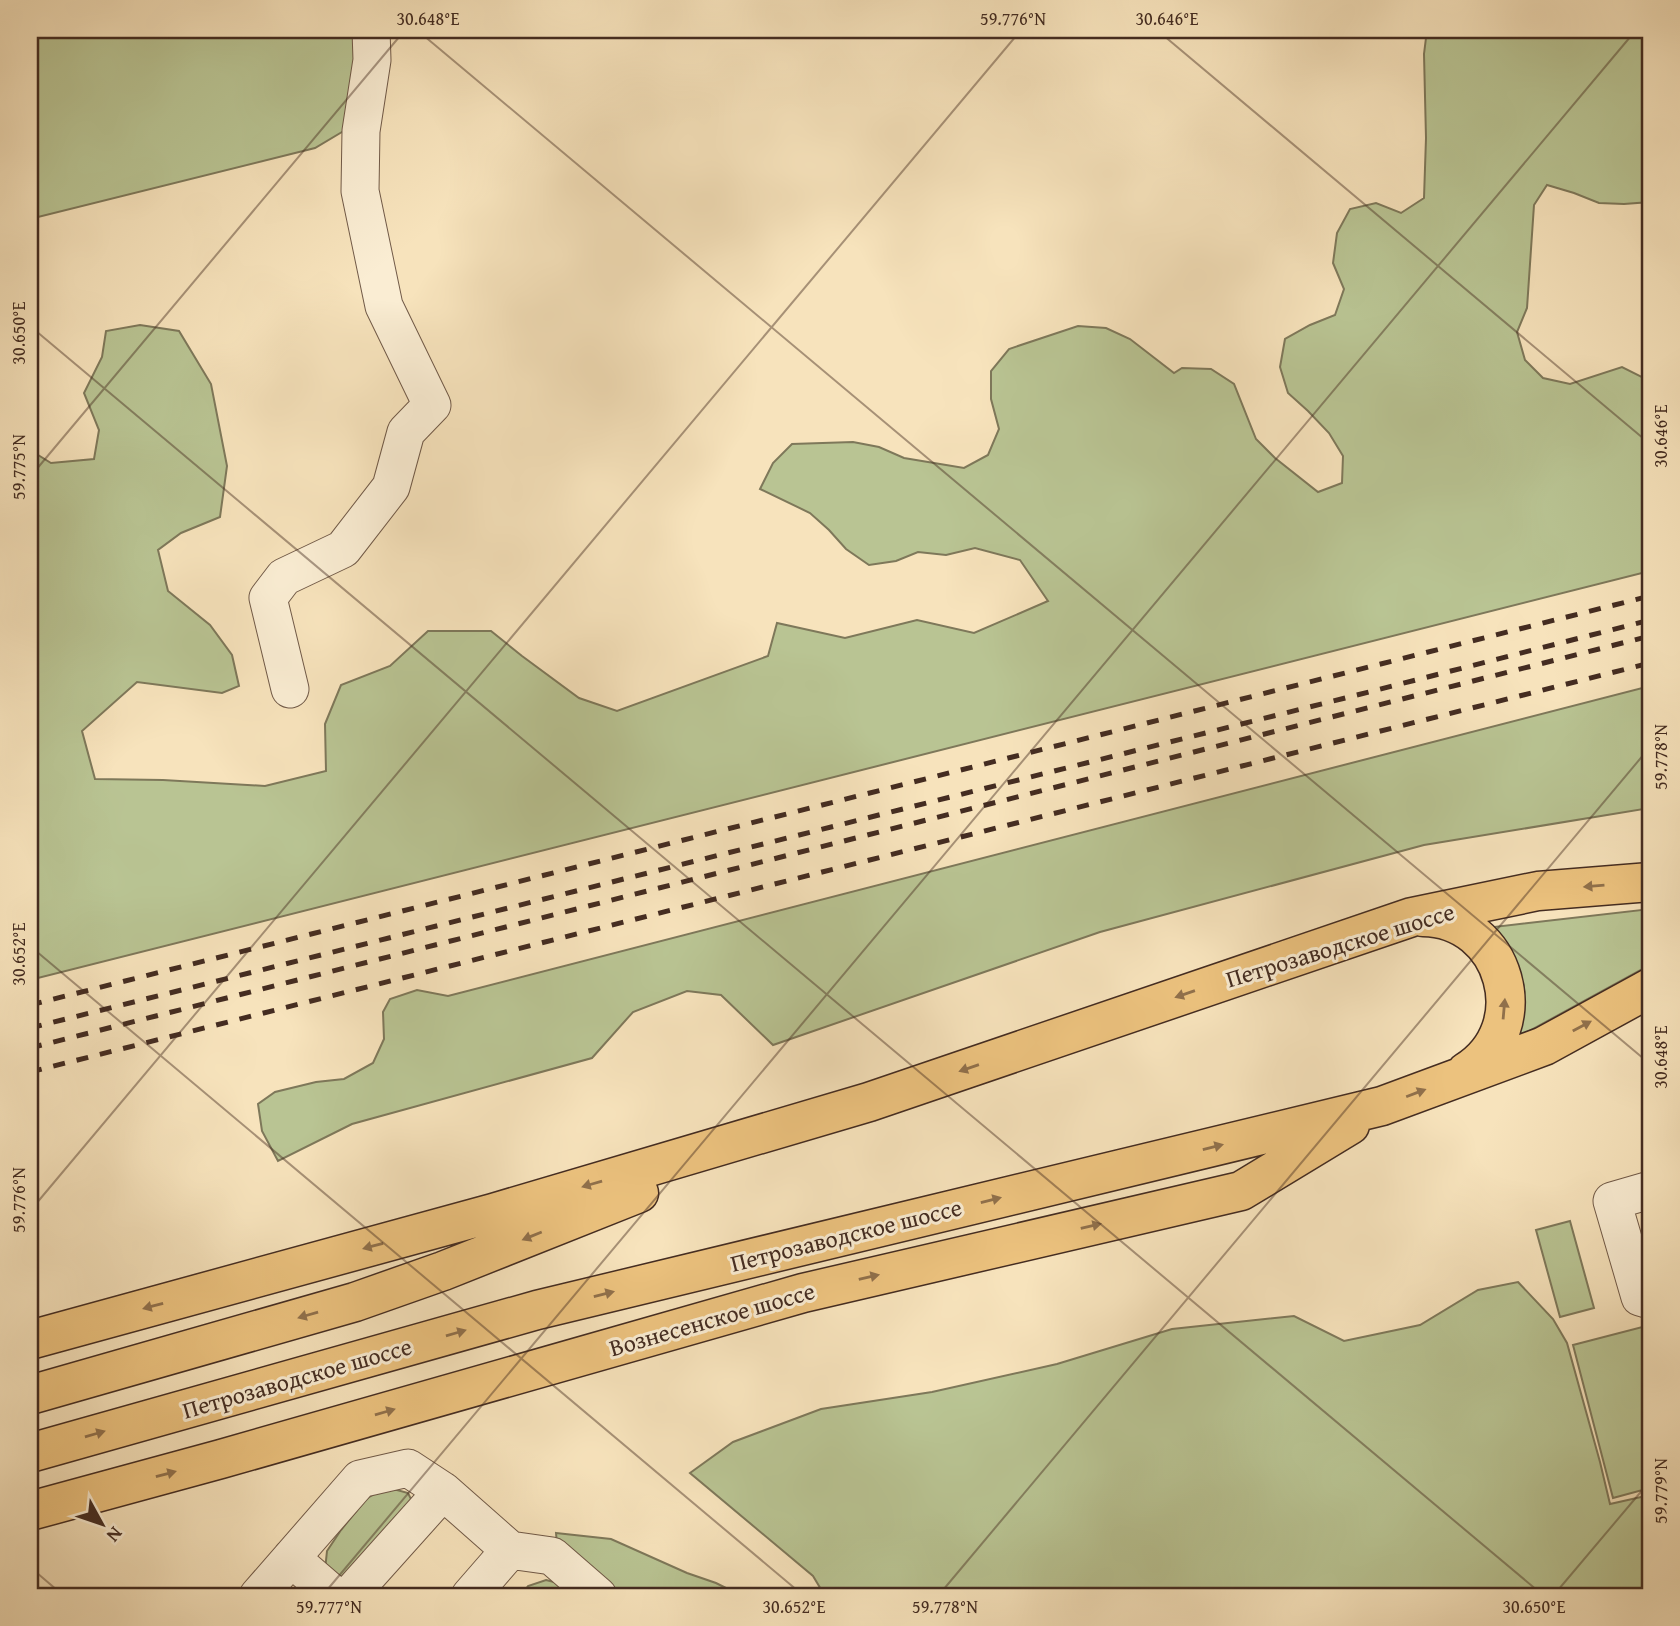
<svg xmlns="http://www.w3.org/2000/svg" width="1680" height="1626" font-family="'Gentium Book Plus',serif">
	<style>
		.green { fill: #b9c493; stroke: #7e785a; stroke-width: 2 }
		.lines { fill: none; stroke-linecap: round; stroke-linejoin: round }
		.minor-casing { stroke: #715a48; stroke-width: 39 }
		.major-casing { stroke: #442c21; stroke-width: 41 }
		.minor { stroke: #faedd3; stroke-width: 37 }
		.major { stroke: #ecc27e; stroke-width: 38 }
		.rail { stroke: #442c21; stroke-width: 5; stroke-dasharray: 12 12; stroke-linecap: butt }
		.oneway { fill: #90704b }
		.ticks { fill: none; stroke: #442c21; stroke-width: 2; stroke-opacity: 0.45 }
		.labels { text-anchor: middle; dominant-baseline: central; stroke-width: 6; stroke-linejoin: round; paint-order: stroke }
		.street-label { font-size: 24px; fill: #442c21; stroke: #faedd3 }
		.neatline { fill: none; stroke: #442c21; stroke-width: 2.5 }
		.ticks-label { font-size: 18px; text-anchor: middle; fill: #442c21 }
	</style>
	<rect width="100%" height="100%" fill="#f7e3bc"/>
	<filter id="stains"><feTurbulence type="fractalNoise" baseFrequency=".00286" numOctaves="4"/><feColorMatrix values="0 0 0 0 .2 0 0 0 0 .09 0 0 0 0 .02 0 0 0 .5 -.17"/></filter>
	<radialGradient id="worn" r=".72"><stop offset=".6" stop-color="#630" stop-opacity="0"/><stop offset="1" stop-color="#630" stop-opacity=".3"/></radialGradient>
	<path class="green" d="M 30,30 L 361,30 L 352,126 L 315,148 L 30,219 Z
		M 1427,30 L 1650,30 L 1650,202 L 1624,204 L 1599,203 L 1574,193 L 1547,185 L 1534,205 L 1527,308 L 1517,332 L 1525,360 L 1543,378 L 1570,384 L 1622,367 L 1650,381 L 1650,571 L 30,980 L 30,450 L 51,463 L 94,459 L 99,430 L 84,393 L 102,357 L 106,331 L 140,325 L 179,331 L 211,384 L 227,466 L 220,517 L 181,533 L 158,550 L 168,591 L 210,625 L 232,655 L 239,686 L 222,693 L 137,682 L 82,731 L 95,779 L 163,780 L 265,786 L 326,771 L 325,724 L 341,685 L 390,666 L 428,631 L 491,631 L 522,656 L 579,698 L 617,711 L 768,656 L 777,623 L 845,638 L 917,620 L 974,633 L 1048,601 L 1020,560 L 975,548 L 946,555 L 918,552 L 896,561 L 869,565 L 846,549 L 829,530 L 810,513 L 760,489 L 773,463 L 792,444 L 853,442 L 879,447 L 904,458 L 964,468 L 988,455 L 999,429 L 991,399 L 991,371 L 1009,349 L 1078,326 L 1106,328 L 1130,339 L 1174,373 L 1182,368 L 1211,369 L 1234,384 L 1256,439 L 1275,458 L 1318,492 L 1342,483 L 1343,456 L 1329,433 L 1308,411 L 1288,393 L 1280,367 L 1285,339 L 1310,325 L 1335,315 L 1344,289 L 1333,263 L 1337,233 L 1350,209 L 1376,203 L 1401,213 L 1424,198 L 1426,138 L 1424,54 Z
		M 1650,686 L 1650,808 L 1424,845 L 1100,932 L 773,1045 L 721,995 L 687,991 L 633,1012 L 592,1058 L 352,1124 L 278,1161 L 262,1131 L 258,1104 L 275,1092 L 316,1082 L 344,1079 L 373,1063 L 384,1039 L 383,1012 L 390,999 L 417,990 L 448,996 Z
		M 1650,909 L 1650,965 L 1520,1036 L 1485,928 Z
		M 1570,1221 L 1594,1308 L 1560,1317 L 1536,1230 Z
		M 1518,1282 L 1553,1319 L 1567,1343 L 1600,1462 L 1610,1504 L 1650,1495 L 1650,1596 L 825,1596 L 813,1576 L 690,1473 L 733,1442 L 821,1409 L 932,1392 L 1057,1364 L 1172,1329 L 1294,1316 L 1344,1341 L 1420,1325 L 1478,1290 Z
		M 1650,1325 L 1650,1488 L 1613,1498 L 1573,1345 Z
		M 386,1487 L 408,1493 L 413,1503 L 362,1565 L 336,1582 L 325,1570 L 327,1551 L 341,1530 L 366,1499 Z
		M 556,1533 L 611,1539 L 687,1573 L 716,1583 L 742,1596 L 621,1596 L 557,1544 Z
		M 546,1580 L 562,1584 L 576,1596 L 521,1596 L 528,1586 Z"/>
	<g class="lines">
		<defs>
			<path id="minor" d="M 290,689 L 268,598 L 284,577 L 343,549 L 391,487 L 406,432 L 432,405 L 384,306 L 360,191 L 361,131 L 372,60 L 371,30
				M 1650,1190 L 1612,1201 L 1640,1297 L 1650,1300
				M 510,1550 L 552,1556 L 598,1596
				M 291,1558 L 335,1596
				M 258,1596 L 360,1479 L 408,1468 L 443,1491 L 510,1550 L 470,1596
				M 349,1596 L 443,1491"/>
			<path id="major" d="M 1423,917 C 1506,918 1537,1028 1466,1072
				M 30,1340 L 493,1213 L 869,1102 L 1412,917 L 1538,891 L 1650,882
				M 30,1395 L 355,1302 L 443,1271 L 639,1193
				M 30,1453 L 537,1310 L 1382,1106 L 1544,1046 L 1650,988
				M 30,1511 L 221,1459 L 803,1293 L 1241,1191 L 1350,1125"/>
		</defs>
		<use href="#minor" class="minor-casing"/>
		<use href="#major" class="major-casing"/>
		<use href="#minor" class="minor"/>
		<use href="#major" class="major"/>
		<path class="rail" d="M 30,1005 L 1650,596
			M 30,1028 L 1369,692 L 1650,620
			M 30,1048 L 1650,636
			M 30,1072 L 1650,663"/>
	</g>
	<defs><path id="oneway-solid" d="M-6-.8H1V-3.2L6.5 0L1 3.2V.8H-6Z" transform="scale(1.75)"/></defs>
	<g class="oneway">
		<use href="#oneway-solid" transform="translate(1594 886) rotate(175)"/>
		<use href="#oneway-solid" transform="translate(1185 994) rotate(161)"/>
		<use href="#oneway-solid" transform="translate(1504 1009) rotate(-85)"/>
		<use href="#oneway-solid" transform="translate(1582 1026) rotate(-28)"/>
		<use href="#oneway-solid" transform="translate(969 1068) rotate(161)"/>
		<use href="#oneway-solid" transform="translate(1416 1093) rotate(-21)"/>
		<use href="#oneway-solid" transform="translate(1213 1147) rotate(-14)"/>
		<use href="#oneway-solid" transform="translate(592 1184) rotate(164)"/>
		<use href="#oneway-solid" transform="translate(991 1200) rotate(-14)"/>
		<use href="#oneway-solid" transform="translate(1091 1226) rotate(-13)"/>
		<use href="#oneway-solid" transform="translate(532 1236) rotate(158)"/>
		<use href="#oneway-solid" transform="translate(373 1246) rotate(165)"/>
		<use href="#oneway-solid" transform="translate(869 1277) rotate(-13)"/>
		<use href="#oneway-solid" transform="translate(604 1294) rotate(-14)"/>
		<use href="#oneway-solid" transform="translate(153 1306) rotate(165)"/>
		<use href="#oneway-solid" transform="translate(308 1315) rotate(164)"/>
		<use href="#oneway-solid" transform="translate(456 1333) rotate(-16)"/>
		<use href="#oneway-solid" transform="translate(385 1412) rotate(-16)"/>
		<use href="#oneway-solid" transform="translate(95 1434) rotate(-16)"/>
		<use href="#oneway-solid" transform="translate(166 1474) rotate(-15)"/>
	</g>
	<path class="ticks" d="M 417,30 L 1650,1064M 1157,30 L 1650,444M 30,326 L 1544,1596M 30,477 L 405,30M 30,946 L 804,1596M 30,1211 L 1021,30M 30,1567 L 64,1596M 322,1596 L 1636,30M 938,1596 L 1650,747M 1553,1596 L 1650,1481"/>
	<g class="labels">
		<g class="street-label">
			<text transform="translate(1340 945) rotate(-17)">Петрозаводское шоссе</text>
			<text transform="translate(846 1235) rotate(-14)">Петрозаводское шоссе</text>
			<text transform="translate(712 1319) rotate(-16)">Вознесенское шоссе</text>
			<text transform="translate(297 1378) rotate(-16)">Петрозаводское шоссе</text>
		</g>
	</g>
	<rect width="1680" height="1626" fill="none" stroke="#f7e3bc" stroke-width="77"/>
	<g transform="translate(102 1524) rotate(130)" stroke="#faedd3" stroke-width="5" paint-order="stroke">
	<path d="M0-5L12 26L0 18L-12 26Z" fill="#442c21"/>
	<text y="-10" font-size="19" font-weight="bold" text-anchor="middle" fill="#442c21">N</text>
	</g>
	<rect x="38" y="38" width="1604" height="1550" class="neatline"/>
	<g class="ticks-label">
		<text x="428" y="25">30.648°E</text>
		<text x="1013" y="25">59.776°N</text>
		<text x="1167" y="25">30.646°E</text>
		<text transform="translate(19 333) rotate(-90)" y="6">30.650°E</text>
		<text transform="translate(1661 436) rotate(-90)" y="6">30.646°E</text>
		<text transform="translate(19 467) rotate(-90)" y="6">59.775°N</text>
		<text transform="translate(1661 757) rotate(-90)" y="6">59.778°N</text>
		<text transform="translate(19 954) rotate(-90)" y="6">30.652°E</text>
		<text transform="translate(1661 1057) rotate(-90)" y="6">30.648°E</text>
		<text transform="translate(19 1200) rotate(-90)" y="6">59.776°N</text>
		<text transform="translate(1661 1491) rotate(-90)" y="6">59.779°N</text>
		<text x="329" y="1613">59.777°N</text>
		<text x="794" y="1613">30.652°E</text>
		<text x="945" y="1613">59.778°N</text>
		<text x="1534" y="1613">30.650°E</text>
	</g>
	<rect width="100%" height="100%" filter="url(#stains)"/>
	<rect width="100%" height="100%" fill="url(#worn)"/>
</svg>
